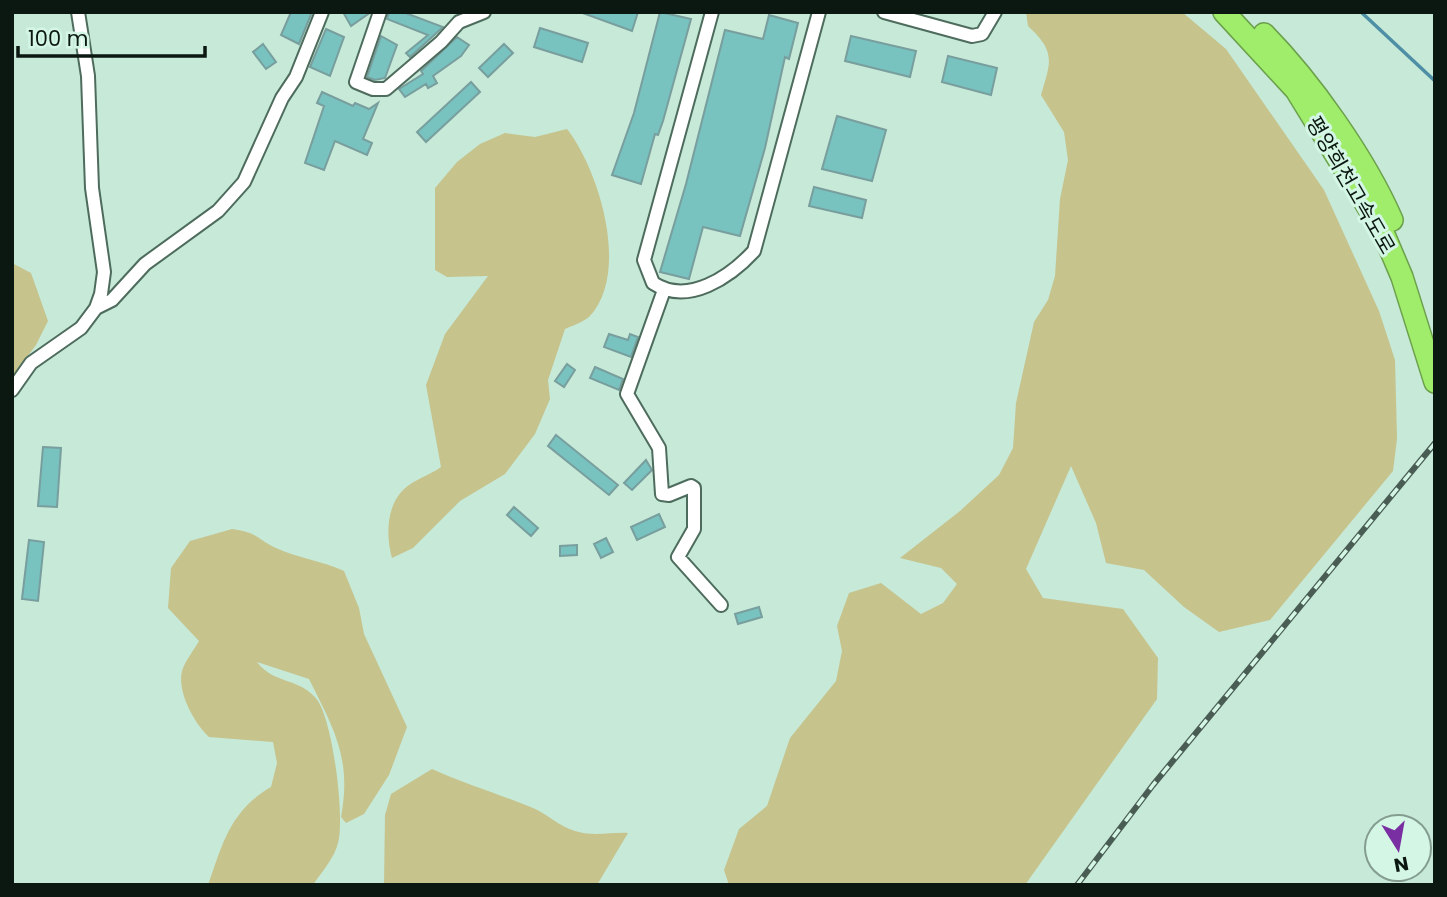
<svg xmlns="http://www.w3.org/2000/svg" width="1447" height="897" font-family="Poppins,'Noto Sans KR',sans-serif">
	<style>
		.green { fill: #c6c38c }
		.lines { fill: none; stroke-linecap: round; stroke-linejoin: round }
		.stream { stroke: #4e8fa5; stroke-width: 3.5 }
		.building { fill: #78c2c0; stroke: #789e9d; stroke-width: 2 }
		.minor-casing { stroke: #4e6c5d; stroke-width: 16 }
		.motorway-casing { stroke: #6ca14c; stroke-width: 24 }
		.minor { stroke: #fff; stroke-width: 12 }
		.motorway { stroke: #a0ec6b; stroke-width: 21 }
		.rail-casing { stroke: #4a5d54; stroke-width: 6 }
		.rail { stroke: #d4f6e5; stroke-width: 3.5; stroke-dasharray: 10; stroke-linecap: butt }
		.labels { text-anchor: middle; dominant-baseline: central; stroke-width: 6; stroke-linejoin: round; paint-order: stroke }
		.street-label { font-size: 21px; fill: #0b1711; stroke: #d4f6e5 }
	</style>
	<rect width="100%" height="100%" fill="#c7e9d8"/>
	<path class="green" d="M 1026,12 L 1182,12 L 1226,49 L 1324,190 L 1379,311 L 1395,360 L 1397,439 L 1393,471 L 1270,620 L 1219,632 L 1184,607 L 1144,570 L 1106,563 L 1096,523 L 1071,466 L 1026,569 L 1043,598 L 1123,609 L 1158,658 L 1157,699 L 1025,885 L 729,885 L 724,870 L 739,829 L 767,806 L 790,738 L 836,681 L 842,651 L 837,626 L 849,593 L 881,583 L 921,614 L 943,603 L 957,584 L 941,568 L 900,558 L 960,511 L 999,475 L 1013,448 L 1016,403 L 1034,322 L 1048,300 L 1055,276 L 1060,199 L 1068,160 L 1064,132 L 1041,95 C 1051,61 1056,52 1028,26 Z
		M 567,129 C 599,170 631,273 589,317 C 583,322 572,326 565,329 L 548,380 L 550,399 L 535,434 L 505,474 L 460,501 L 413,548 L 392,558 C 386,537 386,507 403,490 C 413,480 430,475 441,467 L 426,385 L 445,334 L 488,276 L 447,277 L 435,270 L 435,188 L 457,162 L 480,144 L 505,133 L 535,137 Z
		M 12,263 L 31,273 L 48,321 L 36,345 L 12,377 Z
		M 232,529 C 259,533 255,538 276,548 C 298,558 322,561 344,571 L 359,608 L 364,634 L 407,727 L 389,775 L 364,814 L 346,823 L 341,817 C 352,759 334,729 309,679 L 257,662 C 274,685 301,677 318,701 C 333,724 345,817 338,843 C 335,857 321,873 313,885 L 208,885 C 223,843 230,811 271,787 L 277,763 L 273,742 L 209,737 C 194,723 177,692 182,671 C 185,661 194,650 199,641 L 168,608 L 171,568 L 190,541 Z
		M 432,769 C 465,784 499,794 533,808 C 547,814 560,827 575,831 C 595,837 610,832 628,833 L 597,885 L 384,885 L 385,815 L 391,794 Z"/>
	<g class="lines">
		<path class="stream" d="M 1361,12 L 1435,81"/>
	</g>
	<path class="building" d="M 291,12 L 312,12 L 299,44 L 281,35 Z
		M 343,12 L 371,12 L 351,26 Z
		M 389,12 L 403,12 L 443,27 L 410,57 L 406,53 L 428,35 L 387,19 Z
		M 580,12 L 638,12 L 632,31 Z
		M 660,12 L 691,19 L 663,121 L 658,135 L 655,134 L 641,184 L 612,175 L 634,113 Z
		M 769,15 L 798,23 L 789,59 L 785,57 L 765,148 L 740,236 L 703,227 L 689,279 L 660,272 L 686,184 L 725,30 L 763,39 Z
		M 540,28 L 588,43 L 582,62 L 534,47 Z
		M 326,29 L 344,37 L 330,76 L 310,67 Z
		M 381,36 L 397,45 L 385,78 L 375,80 L 367,77 Z
		M 851,36 L 916,51 L 910,77 L 845,61 Z
		M 457,37 L 469,45 L 461,56 L 433,76 L 437,83 L 428,88 L 426,84 L 405,97 L 399,89 L 423,74 L 421,71 Z
		M 263,44 L 276,62 L 266,69 L 253,52 Z
		M 504,44 L 513,53 L 488,77 L 479,68 Z
		M 948,56 L 997,68 L 991,95 L 942,82 Z
		M 471,82 L 480,92 L 426,142 L 417,132 Z
		M 322,92 L 353,106 L 355,103 L 369,109 L 378,103 L 363,139 L 372,143 L 367,155 L 335,141 L 324,170 L 305,163 L 324,106 L 317,103 Z
		M 837,116 L 886,130 L 872,181 L 822,169 Z
		M 814,187 L 866,200 L 862,218 L 809,206 Z
		M 609,334 L 628,340 L 630,334 L 638,337 L 631,357 L 604,347 Z
		M 567,364 L 575,370 L 564,387 L 555,381 Z
		M 595,367 L 623,379 L 619,390 L 590,378 Z
		M 556,435 L 618,485 L 609,495 L 548,446 Z
		M 43,447 L 61,448 L 57,507 L 38,506 Z
		M 646,460 L 652,470 L 632,490 L 624,483 Z
		M 514,507 L 538,528 L 531,536 L 507,515 Z
		M 659,514 L 665,527 L 637,540 L 631,527 Z
		M 606,538 L 613,552 L 601,558 L 594,544 Z
		M 29,540 L 44,542 L 38,601 L 22,599 Z
		M 577,545 L 577,555 L 560,556 L 560,546 Z
		M 759,607 L 762,617 L 738,624 L 735,614 Z"/>
	<g class="lines">
		<defs>
			<path id="minor" d="M 380,12 L 356,82 L 373,89 L 386,89 L 441,42 L 459,22 L 484,12
				M 712,12 L 644,260 L 653,283 C 688,306 730,277 754,251 L 819,12
				M 884,12 L 972,36 L 982,34 L 995,12
				M 664,290 L 627,394 L 659,448 L 662,494 L 669,495 L 691,486 L 694,488 L 694,529 L 678,557 L 721,605
				M 96,308 L 112,300 L 145,264 L 218,211 L 244,182 L 282,98 L 296,77 L 322,12
				M 12,390 L 31,363 L 81,328 L 96,308 L 101,294 L 104,272 L 92,188 L 88,76 L 78,12"/>
			<path id="motorway" d="M 1224,12 L 1296,90 L 1382,230 L 1402,277 L 1435,382
				M 1264,34 C 1311,82 1365,158 1392,220"/>
		</defs>
		<use href="#minor" class="minor-casing"/>
		<use href="#motorway" class="motorway-casing"/>
		<use href="#minor" class="minor"/>
		<use href="#motorway" class="motorway"/>
		<defs>
			<path id="rail" d="M 1077,885 L 1153,785 L 1435,443"/>
		</defs>
		<use href="#rail" class="rail-casing"/>
		<use href="#rail" class="rail"/>
	</g>
	<g class="labels">
		<g class="street-label">
			<text transform="translate(1351 185) rotate(60)">평양희천고속도로</text>
		</g>
	</g>
	<rect width="1447" height="897" fill="none" stroke="#0b1711" stroke-width="28"/>
	<g transform="translate(1398 848) rotate(169)"><circle r="33" fill="#d4f6e5" stroke="#849d90" stroke-width="2"/>
	<path d="M0-5L12 26L0 18L-12 26Z" fill="#792fa2"/>
	<text y="-10" font-size="19" font-weight="bold" text-anchor="middle" fill="#0b1711">N</text>
	</g>
	<path d="M18 46v10h187v-10" fill="none" stroke="#0b1711" stroke-width="3.5"/>
	<text x="28" y="46" font-size="21" fill="#0b1711" stroke="#d4f6e5" stroke-width="5" paint-order="stroke">100 m</text>
</svg>
